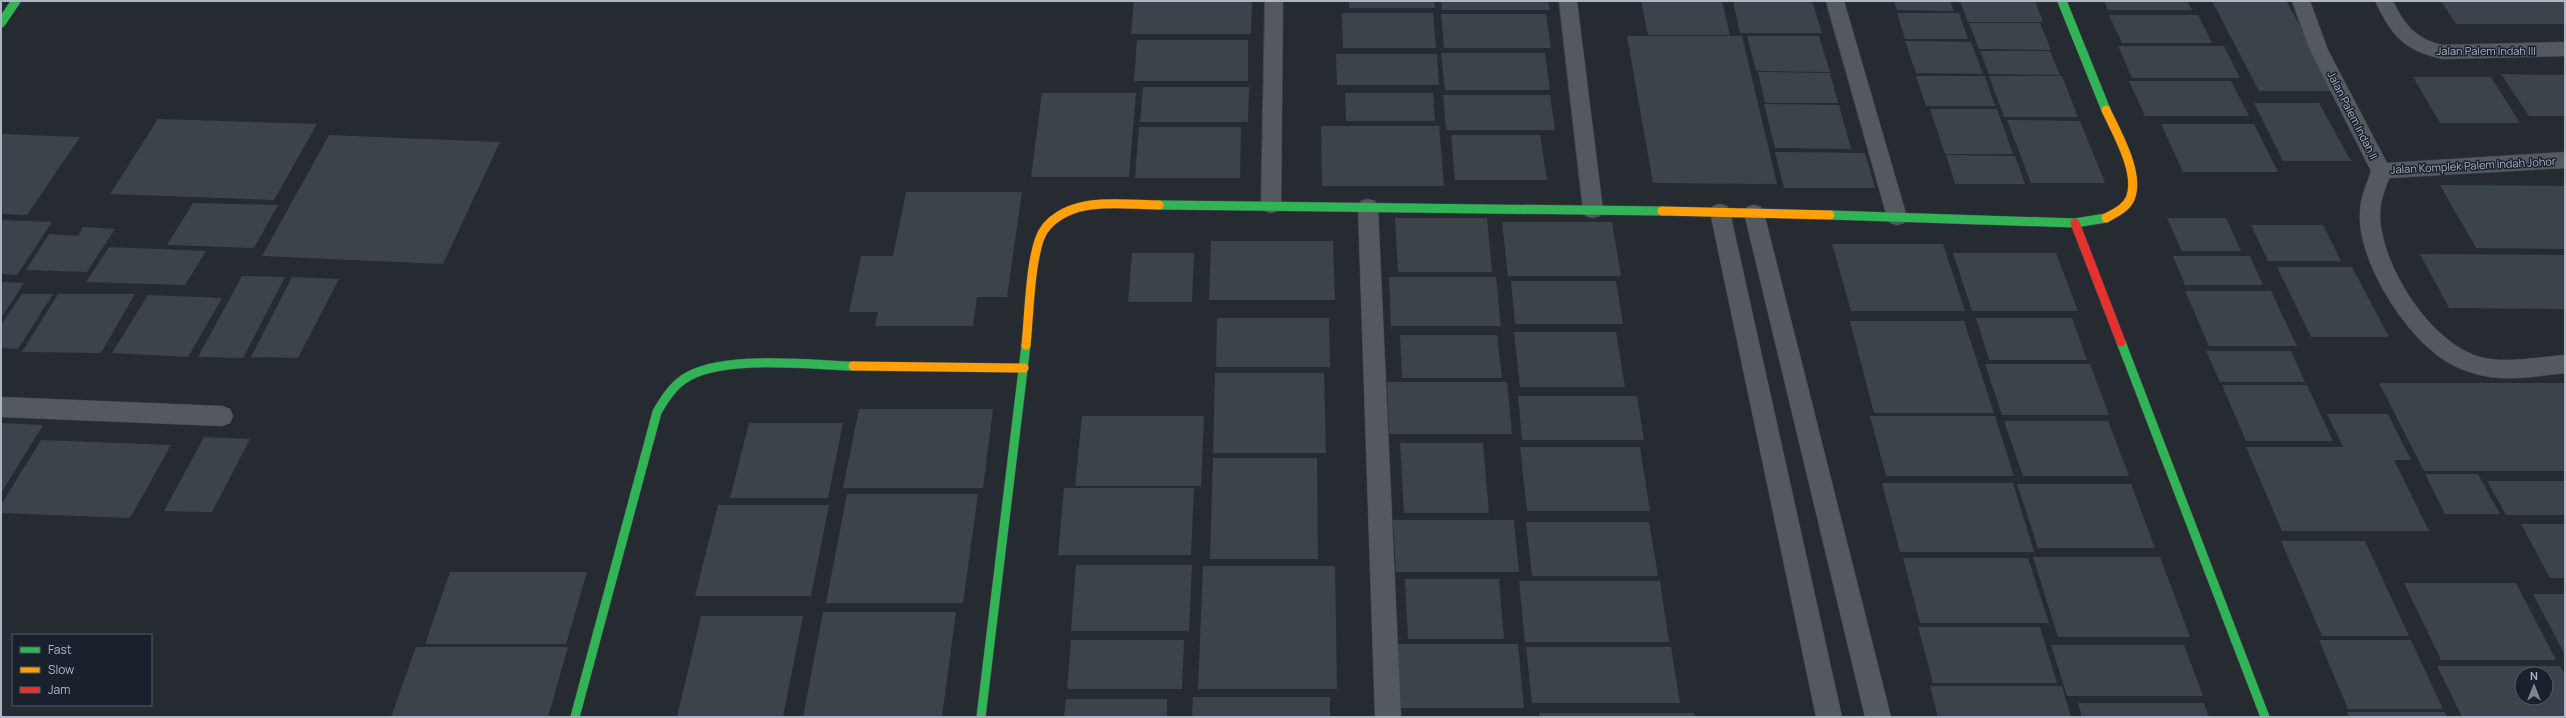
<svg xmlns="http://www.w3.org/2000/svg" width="2566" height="718" font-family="Manrope,sans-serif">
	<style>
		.building { fill: #3d434a; fill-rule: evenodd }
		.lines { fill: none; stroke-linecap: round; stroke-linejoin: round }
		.street-casing { stroke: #42474c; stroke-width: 1 }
		.fast-casing { stroke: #42474c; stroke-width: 10 }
		.slow-casing { stroke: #42474c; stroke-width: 10 }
		.jam-casing { stroke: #42474c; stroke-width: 10 }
		.street { fill: #545960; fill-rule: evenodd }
		.fast { stroke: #30b455; stroke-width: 9 }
		.slow { stroke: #ff9f0a; stroke-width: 9 }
		.jam { stroke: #e5322d; stroke-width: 9 }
		.labels { text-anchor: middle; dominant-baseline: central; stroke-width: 3; stroke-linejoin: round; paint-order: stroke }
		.street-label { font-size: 11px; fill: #adb6c5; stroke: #19212c }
	</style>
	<rect width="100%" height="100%" fill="#252b31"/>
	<path class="building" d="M 1134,1 L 1252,1 L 1251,34 L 1131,34 Z
		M 1349,1 L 1434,1 L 1435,8 L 1349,8 Z
		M 1441,1 L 1548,1 L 1550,10 L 1442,10 Z
		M 1641,1 L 1722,1 L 1730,35 L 1648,35 Z
		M 1733,1 L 1812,1 L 1822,33 L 1740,33 Z
		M 1894,1 L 1950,1 L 1954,11 L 1897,10 Z
		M 1960,1 L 2035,1 L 2043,22 L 1968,22 Z
		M 2104,1 L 2187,1 L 2192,10 L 2108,10 Z
		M 2212,1 L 2286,1 L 2337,91 L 2259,91 Z
		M 2441,1 L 2565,1 L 2565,24 L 2456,24 Z
		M 1342,13 L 1433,13 L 1436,48 L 1343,48 Z
		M 1897,13 L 1959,13 L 1968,39 L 1905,39 Z
		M 1441,14 L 1546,14 L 1551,48 L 1444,48 Z
		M 2109,15 L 2198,15 L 2212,43 L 2122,43 Z
		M 1969,23 L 2040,23 L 2051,50 L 1979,49 Z
		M 1627,36 L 1742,36 L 1777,184 L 1653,183 Z
		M 1747,36 L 1819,36 L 1830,72 L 1756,71 Z
		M 1137,40 L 1248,40 L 1248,81 L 1134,81 Z
		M 1905,41 L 1971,42 L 1983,74 L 1916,73 Z
		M 2118,46 L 2224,46 L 2240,78 L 2132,78 Z
		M 1980,51 L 2050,51 L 2060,75 L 1989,74 Z
		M 1441,53 L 1545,53 L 1550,90 L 1445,90 Z
		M 1336,54 L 1437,54 L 1439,85 L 1337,85 Z
		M 1758,72 L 1830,73 L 1838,103 L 1765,103 Z
		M 2501,74 L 2565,75 L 2565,116 L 2529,116 Z
		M 1916,76 L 1985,76 L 1995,106 L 1926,106 Z
		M 1989,76 L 2062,76 L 2078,117 L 2004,117 Z
		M 2413,77 L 2491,77 L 2520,123 L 2440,123 Z
		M 2129,81 L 2231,81 L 2249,116 L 2145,116 Z
		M 1143,87 L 1249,87 L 1248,122 L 1140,122 Z
		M 1042,93 L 1136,93 L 1129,177 L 1031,177 Z
		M 1345,93 L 1433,93 L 1435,121 L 1346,121 Z
		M 1443,95 L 1550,95 L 1555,130 L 1446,130 Z
		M 2254,103 L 2319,103 L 2351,161 L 2283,161 Z
		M 1764,104 L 1839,105 L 1851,149 L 1775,148 Z
		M 1930,109 L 1997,109 L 2013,154 L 1945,154 Z
		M 158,119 L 317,124 L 274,200 L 110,194 Z
		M 2007,120 L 2080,121 L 2105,183 L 2031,183 Z
		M 2161,124 L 2254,124 L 2278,172 L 2183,172 Z
		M 1321,126 L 1439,126 L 1444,186 L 1322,186 Z
		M 1139,127 L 1241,127 L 1240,178 L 1135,178 Z
		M 1,134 L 80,137 L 27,215 L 1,214 Z
		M 329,135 L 500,142 L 443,264 L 262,256 Z
		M 1451,135 L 1540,135 L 1547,180 L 1455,180 Z
		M 1775,152 L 1865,153 L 1875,188 L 1784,188 Z
		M 1946,155 L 2015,156 L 2025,184 L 1955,184 Z
		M 2440,185 L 2565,186 L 2565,249 L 2476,248 Z
		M 906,192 L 1022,192 L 1007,297 L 977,297 L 973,326 L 875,326 L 878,312 L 849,312 L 861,256 L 893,256 Z
		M 193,203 L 278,205 L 254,248 L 167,245 Z
		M 1395,218 L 1487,218 L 1492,272 L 1398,272 Z
		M 2167,218 L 2226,218 L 2241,251 L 2182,251 Z
		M 1,220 L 52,222 L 17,275 L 1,274 Z
		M 1502,222 L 1612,222 L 1621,276 L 1508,276 Z
		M 2251,225 L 2323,225 L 2341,261 L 2268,261 Z
		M 83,227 L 115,229 L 87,272 L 26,270 L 49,234 L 78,236 Z
		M 1211,241 L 1333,241 L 1335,300 L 1209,300 Z
		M 1832,244 L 1943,244 L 1965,311 L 1851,311 Z
		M 109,247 L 206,251 L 185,285 L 86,282 Z
		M 1132,253 L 1194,253 L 1192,302 L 1128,302 Z
		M 1953,253 L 2056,253 L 2078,311 L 1972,311 Z
		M 2420,254 L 2565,255 L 2565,309 L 2449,308 Z
		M 2173,256 L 2250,256 L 2263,285 L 2185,285 Z
		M 2277,267 L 2352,267 L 2389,337 L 2311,337 Z
		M 242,276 L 285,277 L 243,358 L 198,357 Z
		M 292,277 L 339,279 L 298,358 L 251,357 Z
		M 1389,277 L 1496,277 L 1501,326 L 1391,326 Z
		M 1511,281 L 1616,281 L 1623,324 L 1515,324 Z
		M 1,282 L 24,283 L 1,318 Z
		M 2185,291 L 2271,291 L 2297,346 L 2209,346 Z
		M 22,294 L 53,294 L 18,349 L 1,348 L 1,325 Z
		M 58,294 L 135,294 L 101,353 L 22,352 Z
		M 148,295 L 222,298 L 188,357 L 112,353 Z
		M 1217,318 L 1329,318 L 1330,367 L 1216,367 Z
		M 1976,318 L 2072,318 L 2087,360 L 1989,360 Z
		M 1850,321 L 1964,321 L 1994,413 L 1874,413 Z
		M 1514,332 L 1616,332 L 1625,387 L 1520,387 Z
		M 1400,335 L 1497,335 L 1502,378 L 1402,378 Z
		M 2206,351 L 2291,351 L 2305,382 L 2220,382 Z
		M 1985,364 L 2090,364 L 2109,415 L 2002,415 Z
		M 1215,373 L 1324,373 L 1326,453 L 1213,453 Z
		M 1387,382 L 1507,382 L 1512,434 L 1389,434 Z
		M 2379,383 L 2565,383 L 2565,471 L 2424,471 Z
		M 2222,385 L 2307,385 L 2333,441 L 2246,441 Z
		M 1518,396 L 1637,396 L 1644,440 L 1522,440 Z
		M 859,409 L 993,409 L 983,488 L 843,488 Z
		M 2327,414 L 2388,414 L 2411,460 L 2394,460 L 2429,531 L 2282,531 L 2246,447 L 2343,447 Z
		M 1082,416 L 1204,416 L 1201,486 L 1075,486 Z
		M 1870,416 L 1995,416 L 2014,476 L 1886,476 Z
		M 2004,421 L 2108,421 L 2129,476 L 2023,476 Z
		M 1,423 L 43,425 L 1,493 Z
		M 749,423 L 843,423 L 828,498 L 730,498 Z
		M 204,437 L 250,439 L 212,512 L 164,511 Z
		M 41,440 L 171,445 L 130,518 L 1,513 L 1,505 Z
		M 1400,443 L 1483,443 L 1489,513 L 1404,513 Z
		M 1520,447 L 1640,447 L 1650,511 L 1527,511 Z
		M 1213,458 L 1317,458 L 1318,559 L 1210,559 Z
		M 2425,474 L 2478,474 L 2500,514 L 2445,514 Z
		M 2487,481 L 2565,481 L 2565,515 L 2506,515 Z
		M 1882,483 L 2013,483 L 2034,552 L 1900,552 Z
		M 2017,484 L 2131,484 L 2155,548 L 2038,548 Z
		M 1064,488 L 1194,488 L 1191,555 L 1058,555 Z
		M 847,494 L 978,494 L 963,603 L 826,603 Z
		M 718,505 L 829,505 L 811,596 L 695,596 Z
		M 1393,520 L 1514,520 L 1519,572 L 1396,572 Z
		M 1526,522 L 1649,522 L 1658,576 L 1532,576 Z
		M 2521,524 L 2565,524 L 2565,578 L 2550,578 Z
		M 2281,541 L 2365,541 L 2409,636 L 2322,636 Z
		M 2033,557 L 2160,557 L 2190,637 L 2058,637 Z
		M 1903,558 L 2028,558 L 2049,623 L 1920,623 Z
		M 1076,565 L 1192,565 L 1189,631 L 1071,631 Z
		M 1203,566 L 1335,566 L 1337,689 L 1198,689 Z
		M 450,572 L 587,572 L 566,644 L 425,644 Z
		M 1405,579 L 1499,579 L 1504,639 L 1408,639 Z
		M 1519,581 L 1660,581 L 1669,642 L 1525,642 Z
		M 2404,583 L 2516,583 L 2556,660 L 2441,660 Z
		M 2533,594 L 2565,594 L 2565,655 Z
		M 823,612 L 956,612 L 942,717 L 803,717 Z
		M 701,616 L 803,616 L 783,717 L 677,717 Z
		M 1918,627 L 2040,627 L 2057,683 L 1933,683 Z
		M 1071,640 L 1184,640 L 1182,689 L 1067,689 Z
		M 2319,640 L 2411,640 L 2443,709 L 2348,709 Z
		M 1394,644 L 1518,644 L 1524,708 L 1397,708 Z
		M 2051,645 L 2184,645 L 2203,696 L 2067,696 Z
		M 416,647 L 568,647 L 548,717 L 391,717 Z
		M 1526,647 L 1671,647 L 1680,703 L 1532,703 Z
		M 2437,666 L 2560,666 L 2565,675 L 2565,717 L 2462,717 ZM 2522,674 L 2546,674 L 2546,698 L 2522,698 Z
		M 1930,686 L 2062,686 L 2071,717 L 1938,717 Z
		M 1193,697 L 1330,697 L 1330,717 L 1192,717 Z
		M 1066,699 L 1167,699 L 1167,717 L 1064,717 Z
		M 2078,703 L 2204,703 L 2209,717 L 2082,717 Z
		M 2347,712 L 2445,712 L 2447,717 L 2349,717 Z
		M 1539,713 L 1694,713 L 1695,717 L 1540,717 Z"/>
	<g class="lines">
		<defs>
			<path id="street" d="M 1265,1 L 1283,1 L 1281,205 L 1278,211 L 1271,213 L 1264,211 L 1261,205 Z
				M 1559,1 L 1577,1 L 1603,210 L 1600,216 L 1593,218 L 1586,216 L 1583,210 Z
				M 1826,1 L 1844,1 L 1907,217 L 1904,223 L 1897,225 L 1890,223 L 1887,217 Z
				M 2292,1 L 2310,1 L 2328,50 L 2387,163 L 2565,152 L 2565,168 L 2389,178 C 2385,190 2380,201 2380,214 C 2380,264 2430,343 2480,357 C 2506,364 2538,357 2565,355 L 2565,373 C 2538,376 2507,382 2480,375 C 2463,371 2445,363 2432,351 C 2398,323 2357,257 2360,212 C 2360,198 2367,184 2371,171 L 2310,50 Z
				M 2375,1 L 2393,1 C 2404,24 2416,39 2442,45 L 2565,42 L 2565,56 L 2442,59 C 2403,50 2392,36 2375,1 Z
				M 1368,199 L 1375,201 L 1378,207 L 1401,717 L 1375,717 L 1358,207 L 1361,201 Z
				M 1720,204 L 1727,206 L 1730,212 L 1842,717 L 1816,717 L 1710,212 L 1713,206 Z
				M 1754,205 L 1761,207 L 1764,213 L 1891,717 L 1865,717 L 1744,213 L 1747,207 Z
				M 1,397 L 222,406 L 230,409 L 233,416 L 230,423 L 222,426 L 1,417 Z"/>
			<path id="fast" d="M 2062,1 L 2106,110
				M 1,23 L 16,1
				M 1159,205 L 1662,211
				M 1830,215 L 2075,223 L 2106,218
				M 2121,342 L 2265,717
				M 575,717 L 657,412 C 664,400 672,387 684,379 C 721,354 809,365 853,366
				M 981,717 L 1026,345"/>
			<path id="slow" d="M 2106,110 C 2116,132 2141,174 2130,199 C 2125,209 2115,213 2106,218
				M 1662,211 L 1830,215
				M 1026,345 C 1029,319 1030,250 1044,230 C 1054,215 1074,207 1091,205 C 1114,202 1137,205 1159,205
				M 853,366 L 1024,368"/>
			<path id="jam" d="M 2075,223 L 2121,342"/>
		</defs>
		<use href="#street" class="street-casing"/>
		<use href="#fast" class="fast-casing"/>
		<use href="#slow" class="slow-casing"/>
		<use href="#jam" class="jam-casing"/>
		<use href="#street" class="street"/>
		<use href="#fast" class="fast"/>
		<use href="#slow" class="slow"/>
		<use href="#jam" class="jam"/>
	</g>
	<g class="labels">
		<g class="street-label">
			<text x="2486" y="50">Jalan Palem Indah III</text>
			<text transform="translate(2353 115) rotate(63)">Jalan Palem Indah II</text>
			<text transform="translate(2473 165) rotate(-3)">Jalan Komplek Palem Indah Johor</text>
		</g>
	</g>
	<rect width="2566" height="718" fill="none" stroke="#adb6c5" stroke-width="4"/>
	<rect x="12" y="634" width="140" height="72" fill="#19212c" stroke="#545d69"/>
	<rect x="20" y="647" width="20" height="6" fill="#30b455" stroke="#545d69"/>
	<text x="48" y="654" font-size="12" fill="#adb6c5">Fast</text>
	<rect x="20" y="667" width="20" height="6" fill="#ff9f0a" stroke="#545d69"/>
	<text x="48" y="674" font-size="12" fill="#adb6c5">Slow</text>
	<rect x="20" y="687" width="20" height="6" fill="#e5322d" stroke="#545d69"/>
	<text x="48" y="694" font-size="12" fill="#adb6c5">Jam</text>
	<g transform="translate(2534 686)"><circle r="19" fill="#19212c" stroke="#545d69"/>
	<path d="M0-3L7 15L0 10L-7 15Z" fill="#7d8591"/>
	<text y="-6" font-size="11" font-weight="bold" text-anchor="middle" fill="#adb6c5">N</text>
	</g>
</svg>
